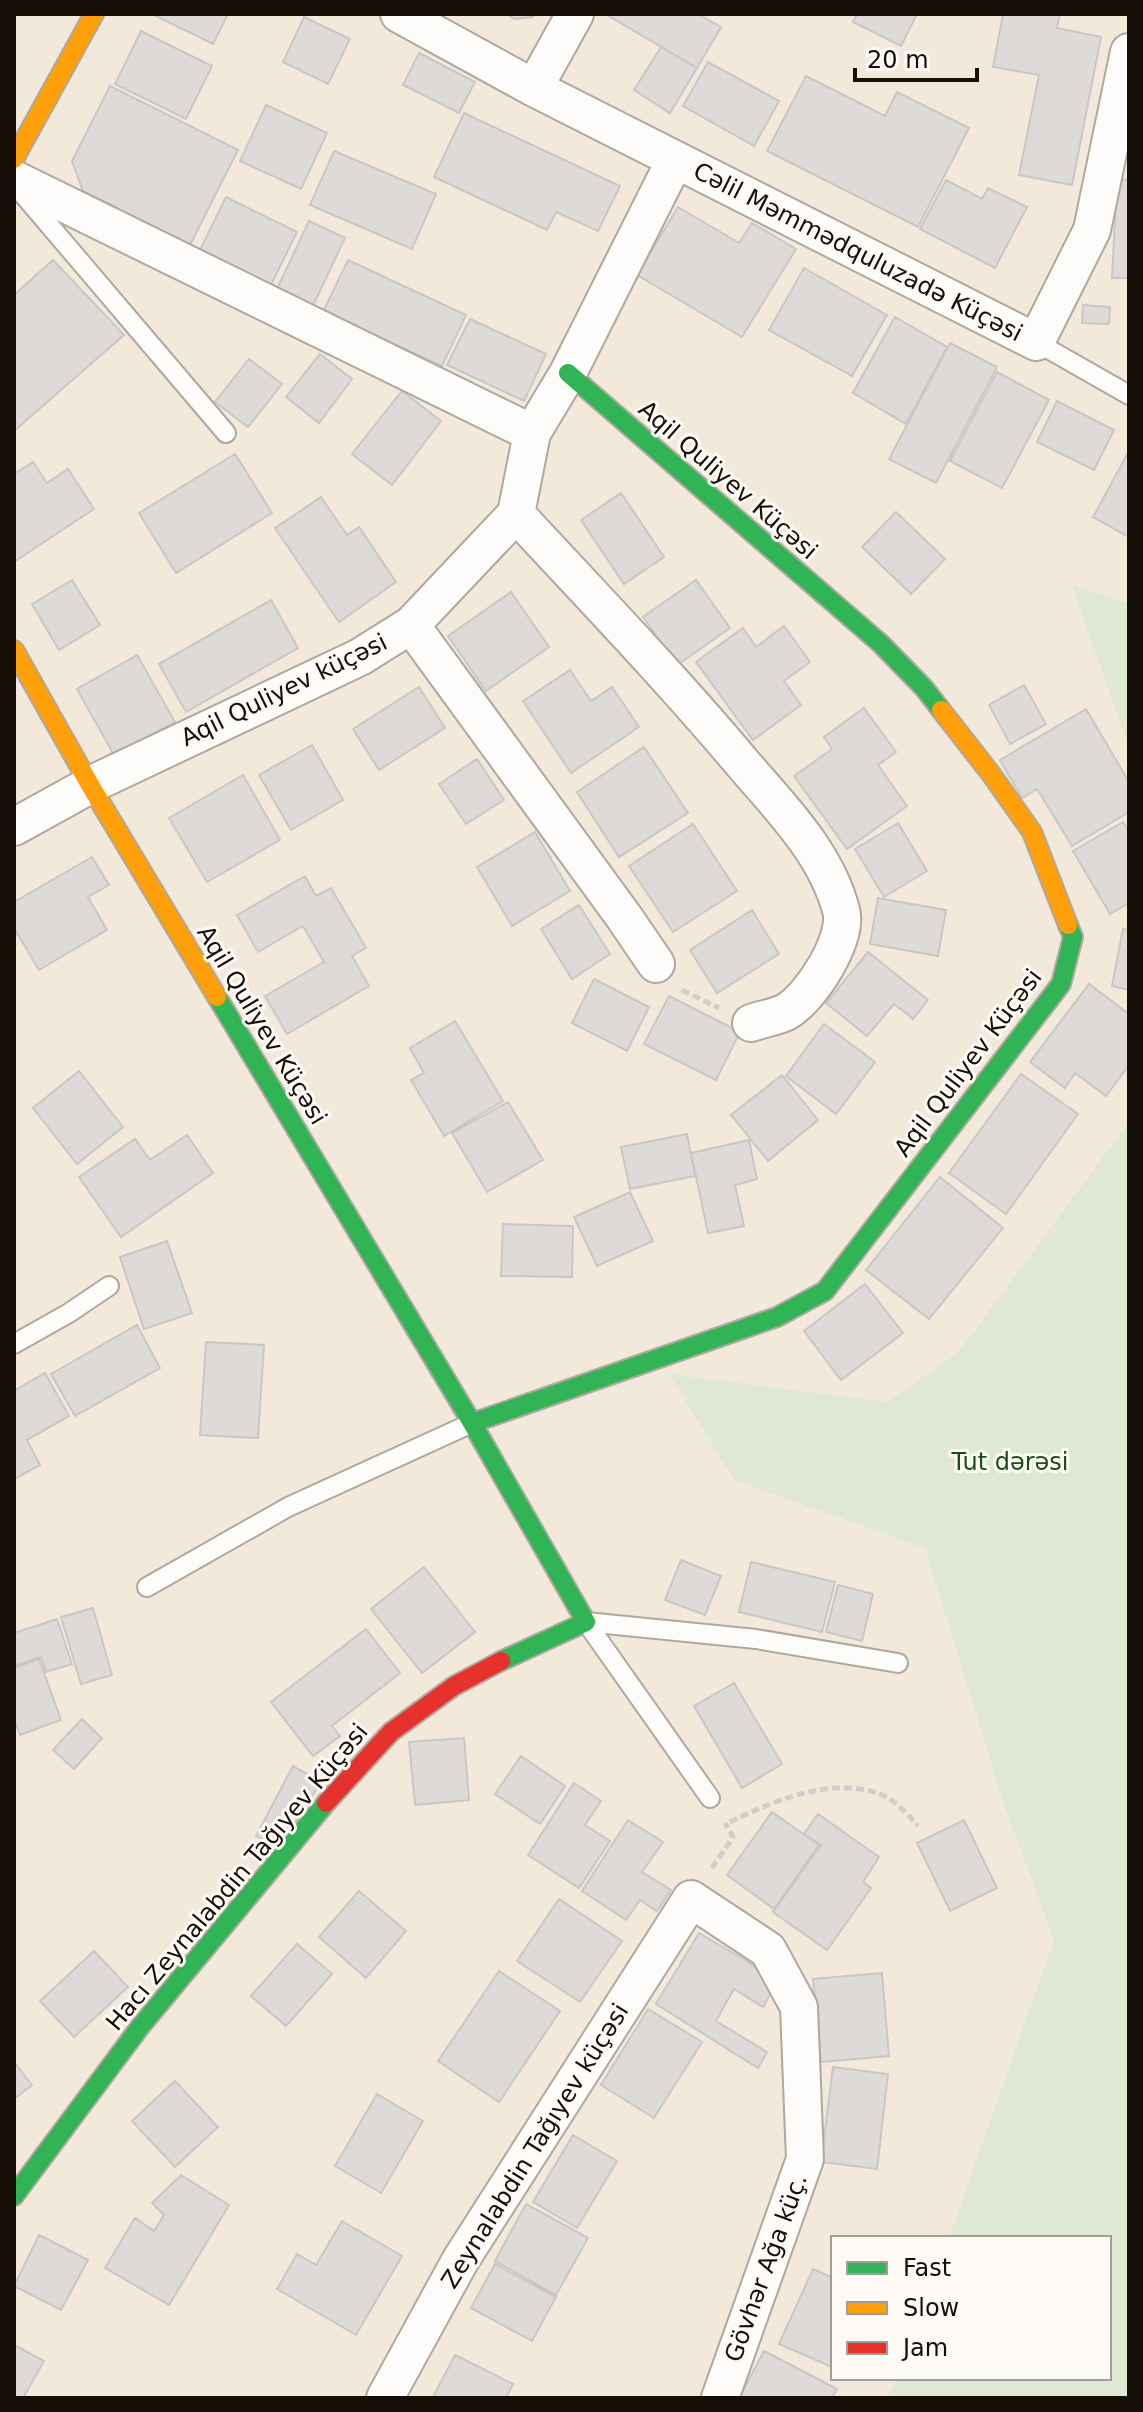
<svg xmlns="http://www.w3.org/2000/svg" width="1143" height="2412" font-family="'DejaVu Sans',sans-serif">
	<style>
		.green { fill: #dee8d3 }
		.building { fill: #dddad8; stroke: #cac6c5; stroke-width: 2 }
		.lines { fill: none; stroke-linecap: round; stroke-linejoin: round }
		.lane-casing { stroke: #afa89d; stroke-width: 22 }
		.street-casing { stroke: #afa89d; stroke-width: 40 }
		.fast-casing { stroke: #afa89d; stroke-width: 22 }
		.slow-casing { stroke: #afa89d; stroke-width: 22 }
		.jam-casing { stroke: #afa89d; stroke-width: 22 }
		.path { stroke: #d0ceca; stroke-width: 5; stroke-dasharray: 8 4; stroke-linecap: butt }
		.lane { stroke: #fdfcfa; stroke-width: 18 }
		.street { stroke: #fdfcfa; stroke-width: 36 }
		.fast { stroke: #30b455; stroke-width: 18 }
		.slow { stroke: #ff9f0a; stroke-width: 18 }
		.jam { stroke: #e5322d; stroke-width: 18 }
		.labels { text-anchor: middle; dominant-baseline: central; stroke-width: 6; stroke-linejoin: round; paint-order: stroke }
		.street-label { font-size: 24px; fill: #150f07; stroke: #fdfaf5 }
		.park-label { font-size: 24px; fill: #184f18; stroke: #fdfaf5 }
	</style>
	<rect width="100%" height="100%" fill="#f2e9db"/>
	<path class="green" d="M 1072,585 L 1129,604 L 1129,748 Z
		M 1129,1122 L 1129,2398 L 887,2398 L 898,2378 L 1109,2378 L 1109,2238 L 949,2238 L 1054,1940 L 1004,1804 L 925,1548 L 734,1480 L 669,1374 L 886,1402 L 958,1353 Z"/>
	<path class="building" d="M 152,14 L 228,14 L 213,44 Z
		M 506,14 L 535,14 L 533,17 L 515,19 Z
		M 608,14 L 698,14 L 721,27 L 697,68 L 607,15 Z
		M 857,14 L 917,14 L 901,46 L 853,22 Z
		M 1003,14 L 1060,14 L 1057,28 L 1101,37 L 1072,185 L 1019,175 L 1039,75 L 993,67 Z
		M 304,17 L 350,39 L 328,84 L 283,62 Z
		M 141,31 L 212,66 L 186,119 L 115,84 Z
		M 661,47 L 697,68 L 670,113 L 634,90 Z
		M 419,53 L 475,82 L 459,113 L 403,85 Z
		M 708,62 L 779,101 L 754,146 L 683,106 Z
		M 806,76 L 885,116 L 897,92 L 969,128 L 918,227 L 767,151 Z
		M 110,86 L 238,150 L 190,245 L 83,191 L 72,161 Z
		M 266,105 L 327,133 L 301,189 L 240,161 Z
		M 464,113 L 620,186 L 598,231 L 556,212 L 547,230 L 434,177 Z
		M 334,151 L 436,194 L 412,249 L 310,205 Z
		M 1117,179 L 1129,180 L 1129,278 L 1112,278 Z
		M 946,180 L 982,199 L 988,188 L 1027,207 L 995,268 L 920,229 Z
		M 226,197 L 297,232 L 271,285 L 200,250 Z
		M 678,207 L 739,243 L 752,223 L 796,249 L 742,337 L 637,275 Z
		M 309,221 L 345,238 L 312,308 L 276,291 Z
		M 53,260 L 124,335 L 14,431 L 14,295 Z
		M 348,260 L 466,315 L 442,366 L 323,312 Z
		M 804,268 L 887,315 L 852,376 L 769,330 Z
		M 1083,305 L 1110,307 L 1109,324 L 1082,323 Z
		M 895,317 L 947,347 L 906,424 L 853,393 Z
		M 470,319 L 546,354 L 524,401 L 447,365 Z
		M 950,343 L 997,367 L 936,483 L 889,459 Z
		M 320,354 L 352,379 L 319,423 L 286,397 Z
		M 249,359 L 282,384 L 248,427 L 215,402 Z
		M 997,372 L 1049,400 L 1002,488 L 950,461 Z
		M 402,391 L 441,421 L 392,485 L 352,454 Z
		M 1057,401 L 1114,430 L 1094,470 L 1037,442 Z
		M 1129,451 L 1129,537 L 1093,517 Z
		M 235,454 L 272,513 L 176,573 L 139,513 Z
		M 33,462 L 47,483 L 68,469 L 94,509 L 14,562 L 14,474 Z
		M 621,493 L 664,557 L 624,584 L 581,520 Z
		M 321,497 L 347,535 L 359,527 L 396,582 L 339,622 L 275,528 Z
		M 896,512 L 945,559 L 911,594 L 862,547 Z
		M 72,580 L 100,625 L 59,650 L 32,604 Z
		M 696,580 L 730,628 L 677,665 L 643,617 Z
		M 511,592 L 549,647 L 486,691 L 448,636 Z
		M 271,600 L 298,648 L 186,712 L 159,664 Z
		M 784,626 L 810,662 L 784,681 L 801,705 L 753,740 L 696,662 L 743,628 L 756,647 Z
		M 137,655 L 175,722 L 114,755 L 77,689 Z
		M 570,670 L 591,701 L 612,687 L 639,727 L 571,773 L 523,701 Z
		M 1024,685 L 1046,724 L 1010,744 L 989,705 Z
		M 419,687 L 445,728 L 379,770 L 353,729 Z
		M 864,708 L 896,752 L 878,765 L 907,806 L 847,849 L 794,776 L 832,749 L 824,737 Z
		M 1086,709 L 1129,782 L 1129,812 L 1072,846 L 1037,789 L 1022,798 L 1000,760 Z
		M 312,745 L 343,800 L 291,830 L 259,775 Z
		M 644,747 L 688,813 L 619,857 L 577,792 Z
		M 477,759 L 504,800 L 466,824 L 439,784 Z
		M 243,775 L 280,840 L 207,882 L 169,818 Z
		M 1123,822 L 1129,832 L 1129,903 L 1110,914 L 1073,851 Z
		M 898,823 L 927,871 L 884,897 L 855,849 Z
		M 693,824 L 737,891 L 673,932 L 629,866 Z
		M 535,832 L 570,891 L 512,926 L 477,867 Z
		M 92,857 L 109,885 L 88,897 L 107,930 L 39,970 L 14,928 L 14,902 Z
		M 305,876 L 316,896 L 331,888 L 366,948 L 352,956 L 369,986 L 287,1034 L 265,996 L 324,962 L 303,926 L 258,952 L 237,915 Z
		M 878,898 L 946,910 L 938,956 L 870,944 Z
		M 579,905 L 610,954 L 572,979 L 541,929 Z
		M 752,910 L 779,954 L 717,993 L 690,950 Z
		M 1123,929 L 1129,930 L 1129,990 L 1112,986 Z
		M 868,952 L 928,1000 L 913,1019 L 894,1004 L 867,1036 L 826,1003 Z
		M 594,979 L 649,1007 L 627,1051 L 572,1023 Z
		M 1089,984 L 1129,1014 L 1129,1065 L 1106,1096 L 1075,1073 L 1065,1088 L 1030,1062 Z
		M 669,996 L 740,1032 L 716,1080 L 644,1044 Z
		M 455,1021 L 503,1101 L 444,1136 L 411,1080 L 424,1073 L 410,1048 Z
		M 824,1024 L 875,1062 L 836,1114 L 786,1076 Z
		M 79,1071 L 123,1127 L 77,1164 L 33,1108 Z
		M 1021,1074 L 1078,1114 L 1006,1214 L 949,1173 Z
		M 782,1075 L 818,1120 L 768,1161 L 731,1115 Z
		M 508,1102 L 543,1160 L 487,1192 L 452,1133 Z
		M 687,1134 L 695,1176 L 630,1189 L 621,1147 Z
		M 187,1135 L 213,1173 L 121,1237 L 79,1177 L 135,1139 L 150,1160 Z
		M 749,1140 L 757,1179 L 735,1185 L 744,1226 L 708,1233 L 691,1153 Z
		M 940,1177 L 1003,1228 L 929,1319 L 866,1270 Z
		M 630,1192 L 653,1241 L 597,1266 L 574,1217 Z
		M 503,1224 L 573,1226 L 572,1277 L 501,1276 Z
		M 167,1241 L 192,1313 L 144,1329 L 120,1257 Z
		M 865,1284 L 903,1333 L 841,1380 L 804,1331 Z
		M 137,1325 L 160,1368 L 75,1416 L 51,1374 Z
		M 206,1342 L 264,1345 L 258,1438 L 200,1435 Z
		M 45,1373 L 69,1416 L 27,1440 L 40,1465 L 14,1479 L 14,1391 Z
		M 681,1560 L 721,1576 L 705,1615 L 665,1600 Z
		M 751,1562 L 835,1582 L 822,1632 L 739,1612 Z
		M 424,1567 L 475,1632 L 422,1673 L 371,1609 Z
		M 838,1585 L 873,1594 L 862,1641 L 826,1632 Z
		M 93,1608 L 112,1675 L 81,1684 L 61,1617 Z
		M 57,1619 L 72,1664 L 46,1672 L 41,1657 L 14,1666 L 14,1633 Z
		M 366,1629 L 400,1673 L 332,1726 L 340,1736 L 313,1756 L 271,1702 Z
		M 39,1659 L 61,1720 L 20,1735 L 14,1719 L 14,1668 Z
		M 734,1683 L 782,1764 L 742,1788 L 694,1706 Z
		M 82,1719 L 102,1738 L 74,1769 L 53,1750 Z
		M 464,1738 L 469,1800 L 415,1805 L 409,1742 Z
		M 521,1756 L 565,1786 L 540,1824 L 495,1794 Z
		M 293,1766 L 321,1782 L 279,1848 L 256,1836 Z
		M 574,1783 L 601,1801 L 585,1825 L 610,1841 L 579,1888 L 528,1855 Z
		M 772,1812 L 819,1845 L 774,1909 L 727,1875 Z
		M 818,1814 L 879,1857 L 863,1882 L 871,1888 L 827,1950 L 773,1912 L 821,1845 L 804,1834 Z
		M 628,1820 L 663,1842 L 642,1872 L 671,1890 L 657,1911 L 640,1900 L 626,1920 L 582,1891 Z
		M 964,1820 L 997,1888 L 950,1911 L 917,1843 Z
		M 359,1891 L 406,1931 L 366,1978 L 319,1937 Z
		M 559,1899 L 622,1941 L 580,2002 L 517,1961 Z
		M 699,1933 L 745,1960 L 764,1974 L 772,1991 L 763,2007 L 734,1989 L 716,2021 L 767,2052 L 758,2068 L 656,2004 Z
		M 297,1944 L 332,1974 L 286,2026 L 251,1996 Z
		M 94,1951 L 128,1987 L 74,2037 L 40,2001 Z
		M 499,1971 L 560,2011 L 499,2102 L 438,2061 Z
		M 882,1973 L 889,2056 L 821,2062 L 813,1979 Z
		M 648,2009 L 702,2042 L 654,2118 L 601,2085 Z
		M 14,2062 L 32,2085 L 14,2099 Z
		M 833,2067 L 888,2074 L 877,2169 L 821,2162 Z
		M 175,2081 L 218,2127 L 175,2167 L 132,2121 Z
		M 377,2094 L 423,2121 L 381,2193 L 335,2166 Z
		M 573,2135 L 617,2161 L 577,2228 L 533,2202 Z
		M 181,2175 L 229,2205 L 169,2305 L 105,2268 L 135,2218 L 154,2231 L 164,2215 L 152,2203 Z
		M 526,2204 L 588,2238 L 556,2295 L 495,2261 Z
		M 342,2221 L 402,2256 L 356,2335 L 277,2289 L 297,2254 L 316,2265 Z
		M 39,2235 L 88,2260 L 61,2310 L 14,2286 Z
		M 495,2264 L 556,2297 L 532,2341 L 471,2308 Z
		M 813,2269 L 833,2278 L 832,2367 L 779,2344 Z
		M 14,2345 L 44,2361 L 23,2398 L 14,2398 Z
		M 764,2351 L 837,2389 L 832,2398 L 739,2398 Z
		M 455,2355 L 513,2384 L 506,2398 L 439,2398 L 434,2395 Z"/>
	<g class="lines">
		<defs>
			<path id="lane" d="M 21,192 L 226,433
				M 1036,342 L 1129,395
				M 14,1344 L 69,1313 L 109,1286
				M 147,1587 L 288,1507 L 472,1423
				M 586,1622 L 756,1639 L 898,1663
				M 586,1622 L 710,1798"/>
			<path id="street" d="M 399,14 L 534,88 L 1036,342 L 1092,230 L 1129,52
				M 534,88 L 575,14
				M 14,179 L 532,433
				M 516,514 C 593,597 671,678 744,765 C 781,808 826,853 841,910 C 849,938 811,998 786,1012 C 776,1017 762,1019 751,1023
				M 411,625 L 624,917 L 656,964
				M 14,827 L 90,785 L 360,657 L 411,625 L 516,514 L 532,433 L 568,373 L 675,160
				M 385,2398 L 460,2261 L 691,1899 L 768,1950 L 799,2007 L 805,2159 L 720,2398"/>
			<path id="fast" d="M 568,373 L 880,643 L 924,688 L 941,710
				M 217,997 L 472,1423 L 586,1622 L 501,1661
				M 472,1423 L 777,1317 L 825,1291 L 1061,984 L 1073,937 L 1068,925
				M 14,2196 L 140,2027 L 326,1803"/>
			<path id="slow" d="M 14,159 L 94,14
				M 14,650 L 90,785 L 217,997
				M 941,710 L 991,774 L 1032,832 L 1068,925"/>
			<path id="jam" d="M 326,1803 L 391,1732 L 454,1686 L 501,1661"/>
		</defs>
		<use href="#lane" class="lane-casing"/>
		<use href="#street" class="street-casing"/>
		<use href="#fast" class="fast-casing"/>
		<use href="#slow" class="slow-casing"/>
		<use href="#jam" class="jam-casing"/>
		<path class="path" d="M 682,990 L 719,1008
			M 730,1822 C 773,1801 832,1776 880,1794 C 896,1800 907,1814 918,1826
			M 712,1868 L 733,1837 L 725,1823"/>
		<use href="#lane" class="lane"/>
		<use href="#street" class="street"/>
		<use href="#fast" class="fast"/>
		<use href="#slow" class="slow"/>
		<use href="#jam" class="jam"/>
	</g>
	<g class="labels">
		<g class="street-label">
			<text transform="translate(858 252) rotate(27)">Cəlil Məmmədquluzadə Küçəsi</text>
			<text transform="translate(728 480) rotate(41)">Aqil Quliyev Küçəsi</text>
			<text transform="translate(284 690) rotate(-26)">Aqil Quliyev küçəsi</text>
			<text transform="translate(262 1025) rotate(59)">Aqil Quliyev Küçəsi</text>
			<text transform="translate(968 1063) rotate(-53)">Aqil Quliyev Küçəsi</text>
			<text transform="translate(237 1877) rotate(-50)">Hacı Zeynalabdin Tağıyev Küçəsi</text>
			<text transform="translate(535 2146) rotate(-58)">Zeynalabdin Tağıyev küçəsi</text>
			<text transform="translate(766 2268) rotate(-70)">Gövhər Ağa küç.</text>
		</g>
		<g class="park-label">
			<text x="1010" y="1462">Tut dərəsi</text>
		</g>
	</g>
	<rect width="1143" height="2412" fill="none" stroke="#150f07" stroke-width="32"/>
	<rect x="831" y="2236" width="280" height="144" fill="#fdfaf5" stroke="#a09c96" stroke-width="2"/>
	<rect x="847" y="2262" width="40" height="12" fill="#30b455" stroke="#a09c96" stroke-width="2"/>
	<text x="903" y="2276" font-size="24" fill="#150f07">Fast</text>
	<rect x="847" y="2302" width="40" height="12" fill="#ff9f0a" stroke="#a09c96" stroke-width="2"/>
	<text x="903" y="2316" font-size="24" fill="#150f07">Slow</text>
	<rect x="847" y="2342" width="40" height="12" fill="#e5322d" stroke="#a09c96" stroke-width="2"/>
	<text x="903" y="2356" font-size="24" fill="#150f07">Jam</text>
	<path d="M855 68v12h122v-12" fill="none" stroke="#150f07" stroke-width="4"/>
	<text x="867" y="68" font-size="24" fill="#150f07" stroke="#fdfaf5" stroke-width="6" paint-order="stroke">20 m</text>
</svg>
